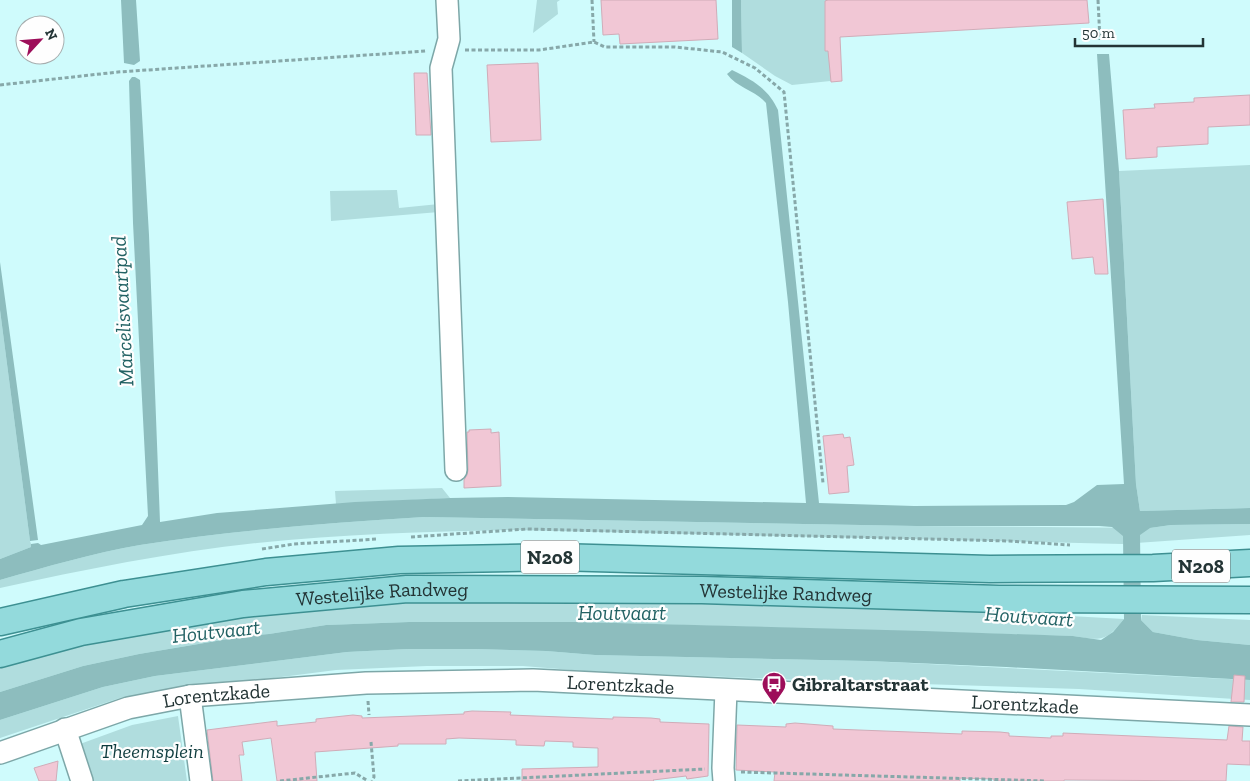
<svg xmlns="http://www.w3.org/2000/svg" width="1250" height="781" font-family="'Zilla Slab',serif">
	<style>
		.green { fill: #b0ddde }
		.water { fill: #8dbdbe }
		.building { fill: #f1c7d5; stroke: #d0acb8 }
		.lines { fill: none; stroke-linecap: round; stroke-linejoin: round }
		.minor-casing { stroke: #7da7a8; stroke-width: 24 }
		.major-casing { stroke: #3d9092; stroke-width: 29 }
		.path { stroke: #87a8a9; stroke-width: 3; stroke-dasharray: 4 2.5; stroke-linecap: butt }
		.minor { stroke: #fff; stroke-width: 21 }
		.major { stroke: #93dadc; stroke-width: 26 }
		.labels { text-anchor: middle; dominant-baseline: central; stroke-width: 4.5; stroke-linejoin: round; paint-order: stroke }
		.shield { fill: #fefefe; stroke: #657171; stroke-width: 1 }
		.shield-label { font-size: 19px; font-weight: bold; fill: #233435 }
		.street-label { font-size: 20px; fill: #233435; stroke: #fefefe }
		.poi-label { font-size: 20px; font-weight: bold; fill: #233435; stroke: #fefefe; text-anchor: start }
		.park-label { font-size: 20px; font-style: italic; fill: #0e3c3e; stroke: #fefefe }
		.water-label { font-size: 21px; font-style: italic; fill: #226264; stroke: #fefefe }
	</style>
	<rect width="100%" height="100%" fill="#cffbfc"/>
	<path class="green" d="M 537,0 L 560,0 L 557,2 L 558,14 L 533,33 Z
		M 741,0 L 839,0 L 840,80 L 792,85 L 775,76 L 742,53 Z
		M 1250,165 L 1250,508 L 1140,511 L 1136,484 L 1119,171 Z
		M 397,190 L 399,208 L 439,204 L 439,212 L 331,221 L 330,191 Z
		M 0,310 L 30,541 L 31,544 L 31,547 L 0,559 Z
		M 442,488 L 450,498 L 336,504 L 335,491 Z
		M 424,517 L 917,526 L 1150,528 L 1171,525 L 1250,524 L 1250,535 L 1122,544 L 513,530 C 428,532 342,534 257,543 C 172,552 83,570 0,588 L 0,580 C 46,567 93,553 140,545 C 234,530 330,523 424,517 Z
		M 460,597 L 893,606 L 1124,619 C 1105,643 1101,640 1073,636 L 577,622 L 409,622 L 326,625 L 269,634 L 246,636 L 139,654 L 83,666 L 0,692 L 0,661 L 22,656 L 303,607 Z
		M 1142,615 L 1250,620 L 1250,645 L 1197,640 L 1153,632 L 1141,620 Z
		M 408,649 L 476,649 L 546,651 L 595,655 L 868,661 L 1206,678 L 1250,680 L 1250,700 L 1079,689 L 825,681 L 584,671 L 523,666 L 427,666 L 336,670 L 123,697 L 0,738 L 0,720 L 103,687 L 155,676 L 347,652 Z
		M 178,716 L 187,781 L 92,781 L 80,744 L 132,725 Z"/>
	<path class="water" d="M 121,0 L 136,0 L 140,61 L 134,65 L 124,63 Z
		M 732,0 L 741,0 L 742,53 L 732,47 Z
		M 1097,54 L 1109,54 L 1119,171 L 1136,484 L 1140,511 L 1250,508 L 1250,524 L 1171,525 L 1150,528 L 1140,535 L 1141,620 L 1153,632 L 1197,640 L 1250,645 L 1250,680 L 1006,667 L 868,661 L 595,655 L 546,651 L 476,649 L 408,649 L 347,652 L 155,676 L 103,687 L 0,720 L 0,692 L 83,666 L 139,654 L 246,636 L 269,634 L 326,625 L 409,622 L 577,622 L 924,631 L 1073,636 L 1101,640 L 1113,632 L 1124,619 L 1123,536 L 1112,527 L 1099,526 L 917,526 L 424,517 C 330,523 234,530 140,545 C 93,553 46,567 0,580 L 0,559 L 31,547 L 31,544 L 38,543 L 41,545 L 142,525 L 148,516 L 133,223 L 129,81 L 132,77 L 135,77 L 140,80 L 149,235 L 160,522 L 217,513 L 355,502 L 450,498 L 508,497 L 806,503 L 788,302 L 766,103 C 755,90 737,88 727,74 L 732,70 C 752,80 768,88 778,110 L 819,503 L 914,506 L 1066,505 L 1074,502 L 1097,485 L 1124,484 Z
		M 0,262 L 38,540 L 30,541 L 0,310 Z"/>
	<path class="building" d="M 601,0 L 716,0 L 718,39 L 620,44 L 619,34 L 603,35 Z
		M 828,0 L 1087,0 L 1089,23 L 840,37 L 842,81 L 831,82 L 828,51 L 825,51 L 825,1 Z
		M 538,63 L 541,140 L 491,142 L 487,65 Z
		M 414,73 L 427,73 L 431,135 L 416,135 Z
		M 1250,95 L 1250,125 L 1208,127 L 1208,144 L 1157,147 L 1157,157 L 1126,159 L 1123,110 L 1155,108 L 1154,104 L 1194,102 L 1194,98 Z
		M 1103,199 L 1108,274 L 1095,274 L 1093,257 L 1072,259 L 1067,202 Z
		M 491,429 L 491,433 L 499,432 L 501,486 L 464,488 L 464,480 L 467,475 L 468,470 L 467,432 L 469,432 L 469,430 Z
		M 843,434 L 844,438 L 850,437 L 854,465 L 847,466 L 849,492 L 829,494 L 823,436 Z
		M 1234,675 L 1245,676 L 1244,702 L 1231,702 Z
		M 472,711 L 511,712 L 510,715 L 613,719 L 613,717 L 651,718 L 660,719 L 660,722 L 709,724 L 708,776 L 687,779 L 686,776 L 653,780 L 654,781 L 522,781 L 522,769 L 598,767 L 598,748 L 573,747 L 573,742 L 545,741 L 544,746 L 516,745 L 516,740 L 459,738 L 446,739 L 446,744 L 398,744 L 398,746 L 315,752 L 317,781 L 277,781 L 271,738 L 242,742 L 244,755 L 239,755 L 242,781 L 213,781 L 207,730 L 277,721 L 277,726 L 296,724 L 316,722 L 316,719 L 353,715 L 362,716 L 362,718 L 464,714 L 464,712 Z
		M 795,723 L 833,726 L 833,729 L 962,734 L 962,731 L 1000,732 L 1009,733 L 1009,736 L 1051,738 L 1051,736 L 1063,736 L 1063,733 L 1227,740 L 1229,726 L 1243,727 L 1242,741 L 1250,741 L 1250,765 L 1227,764 L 1226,781 L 1064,780 L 1064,781 L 994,781 L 994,779 L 960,778 L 960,781 L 774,781 L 775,772 L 736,770 L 737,725 L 786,727 L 786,724 Z
		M 58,761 L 56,781 L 39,781 L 34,768 Z"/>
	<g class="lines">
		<defs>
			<g id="minor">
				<path d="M 447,0 L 449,39 L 441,68 L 456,470"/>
				<path d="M 190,696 L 201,781"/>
				<path d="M 65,729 L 82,781"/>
				<path id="s1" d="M 0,753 L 128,708 L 190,696 L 366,683 L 533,680 L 1250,715"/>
				<path d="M 724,781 L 723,768 L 726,690"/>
			</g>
			<g id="major">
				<path d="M 0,622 L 124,594 L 266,572 L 399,560 L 557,557 L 990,569 L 1153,568 L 1250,563"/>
				<path id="s2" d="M 0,654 L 81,632 L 243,604 L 407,589 L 702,590 L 999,599 L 1250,600"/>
			</g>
		</defs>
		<use href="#minor" class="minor-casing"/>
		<use href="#major" class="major-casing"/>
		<path class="path" d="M 592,0 L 594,42
			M 1098,0 L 1100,40
			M 465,50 L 539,50 L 594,42 L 605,47 L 675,47 L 722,52 L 755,68 L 784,92 L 823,483
			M 0,85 L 118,72 L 426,51
			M 411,537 L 527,529 L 1009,541 L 1070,545
			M 262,549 L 294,544 L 378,539
			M 368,701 L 369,715
			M 371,742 L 374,777 L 372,781
			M 741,772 L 1046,781
			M 280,781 L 355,773 L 368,781
			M 458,781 L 705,769"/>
		<use href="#minor" class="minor"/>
		<use href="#major" class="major"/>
	</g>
	<defs>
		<symbol id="bus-pin" viewBox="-11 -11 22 30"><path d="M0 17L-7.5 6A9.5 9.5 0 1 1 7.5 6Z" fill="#9d0e5a" stroke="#fefefe"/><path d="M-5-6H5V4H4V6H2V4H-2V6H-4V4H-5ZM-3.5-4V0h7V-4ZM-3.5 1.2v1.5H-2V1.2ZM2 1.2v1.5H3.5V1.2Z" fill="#fff"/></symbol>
	</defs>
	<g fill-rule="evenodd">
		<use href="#bus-pin" x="760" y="670" width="28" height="38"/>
	</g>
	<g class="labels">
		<g class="shield">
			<rect x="521" y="540.5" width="58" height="33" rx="4"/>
			<rect x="1172" y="549.5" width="58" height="33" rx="4"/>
		</g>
		<g class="shield-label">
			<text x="550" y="557">N208</text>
			<text x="1201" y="566">N208</text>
		</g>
		<g class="street-label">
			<text stroke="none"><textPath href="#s2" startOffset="792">Westelijke Randweg</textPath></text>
			<text stroke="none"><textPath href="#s2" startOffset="388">Westelijke Randweg</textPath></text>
			<text stroke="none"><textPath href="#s1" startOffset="630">Lorentzkade</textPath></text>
			<text stroke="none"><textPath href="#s1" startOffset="225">Lorentzkade</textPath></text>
			<text stroke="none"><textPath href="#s1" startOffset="1035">Lorentzkade</textPath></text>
		</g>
		<g class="poi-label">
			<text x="792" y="684">Gibraltarstraat</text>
		</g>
		<g class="park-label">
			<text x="152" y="751">Theemsplein</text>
		</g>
		<g class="water-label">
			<text transform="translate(122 311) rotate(-93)">Marcelisvaartpad</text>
			<text x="622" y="612">Houtvaart</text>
			<text transform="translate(1029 616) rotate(4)">Houtvaart</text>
			<text transform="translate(216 631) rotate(-6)">Houtvaart</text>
		</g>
	</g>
	<g transform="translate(40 40) rotate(64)"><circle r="24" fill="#fefefe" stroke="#a6adae"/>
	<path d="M0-4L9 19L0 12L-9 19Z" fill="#9d0e5a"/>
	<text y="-8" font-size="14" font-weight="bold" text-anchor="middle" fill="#233435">N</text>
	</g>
	<path d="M1075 38v8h128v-8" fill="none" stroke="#233435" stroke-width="2.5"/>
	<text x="1082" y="38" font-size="15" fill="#233435" stroke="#fefefe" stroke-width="4" paint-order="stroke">50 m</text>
</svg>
